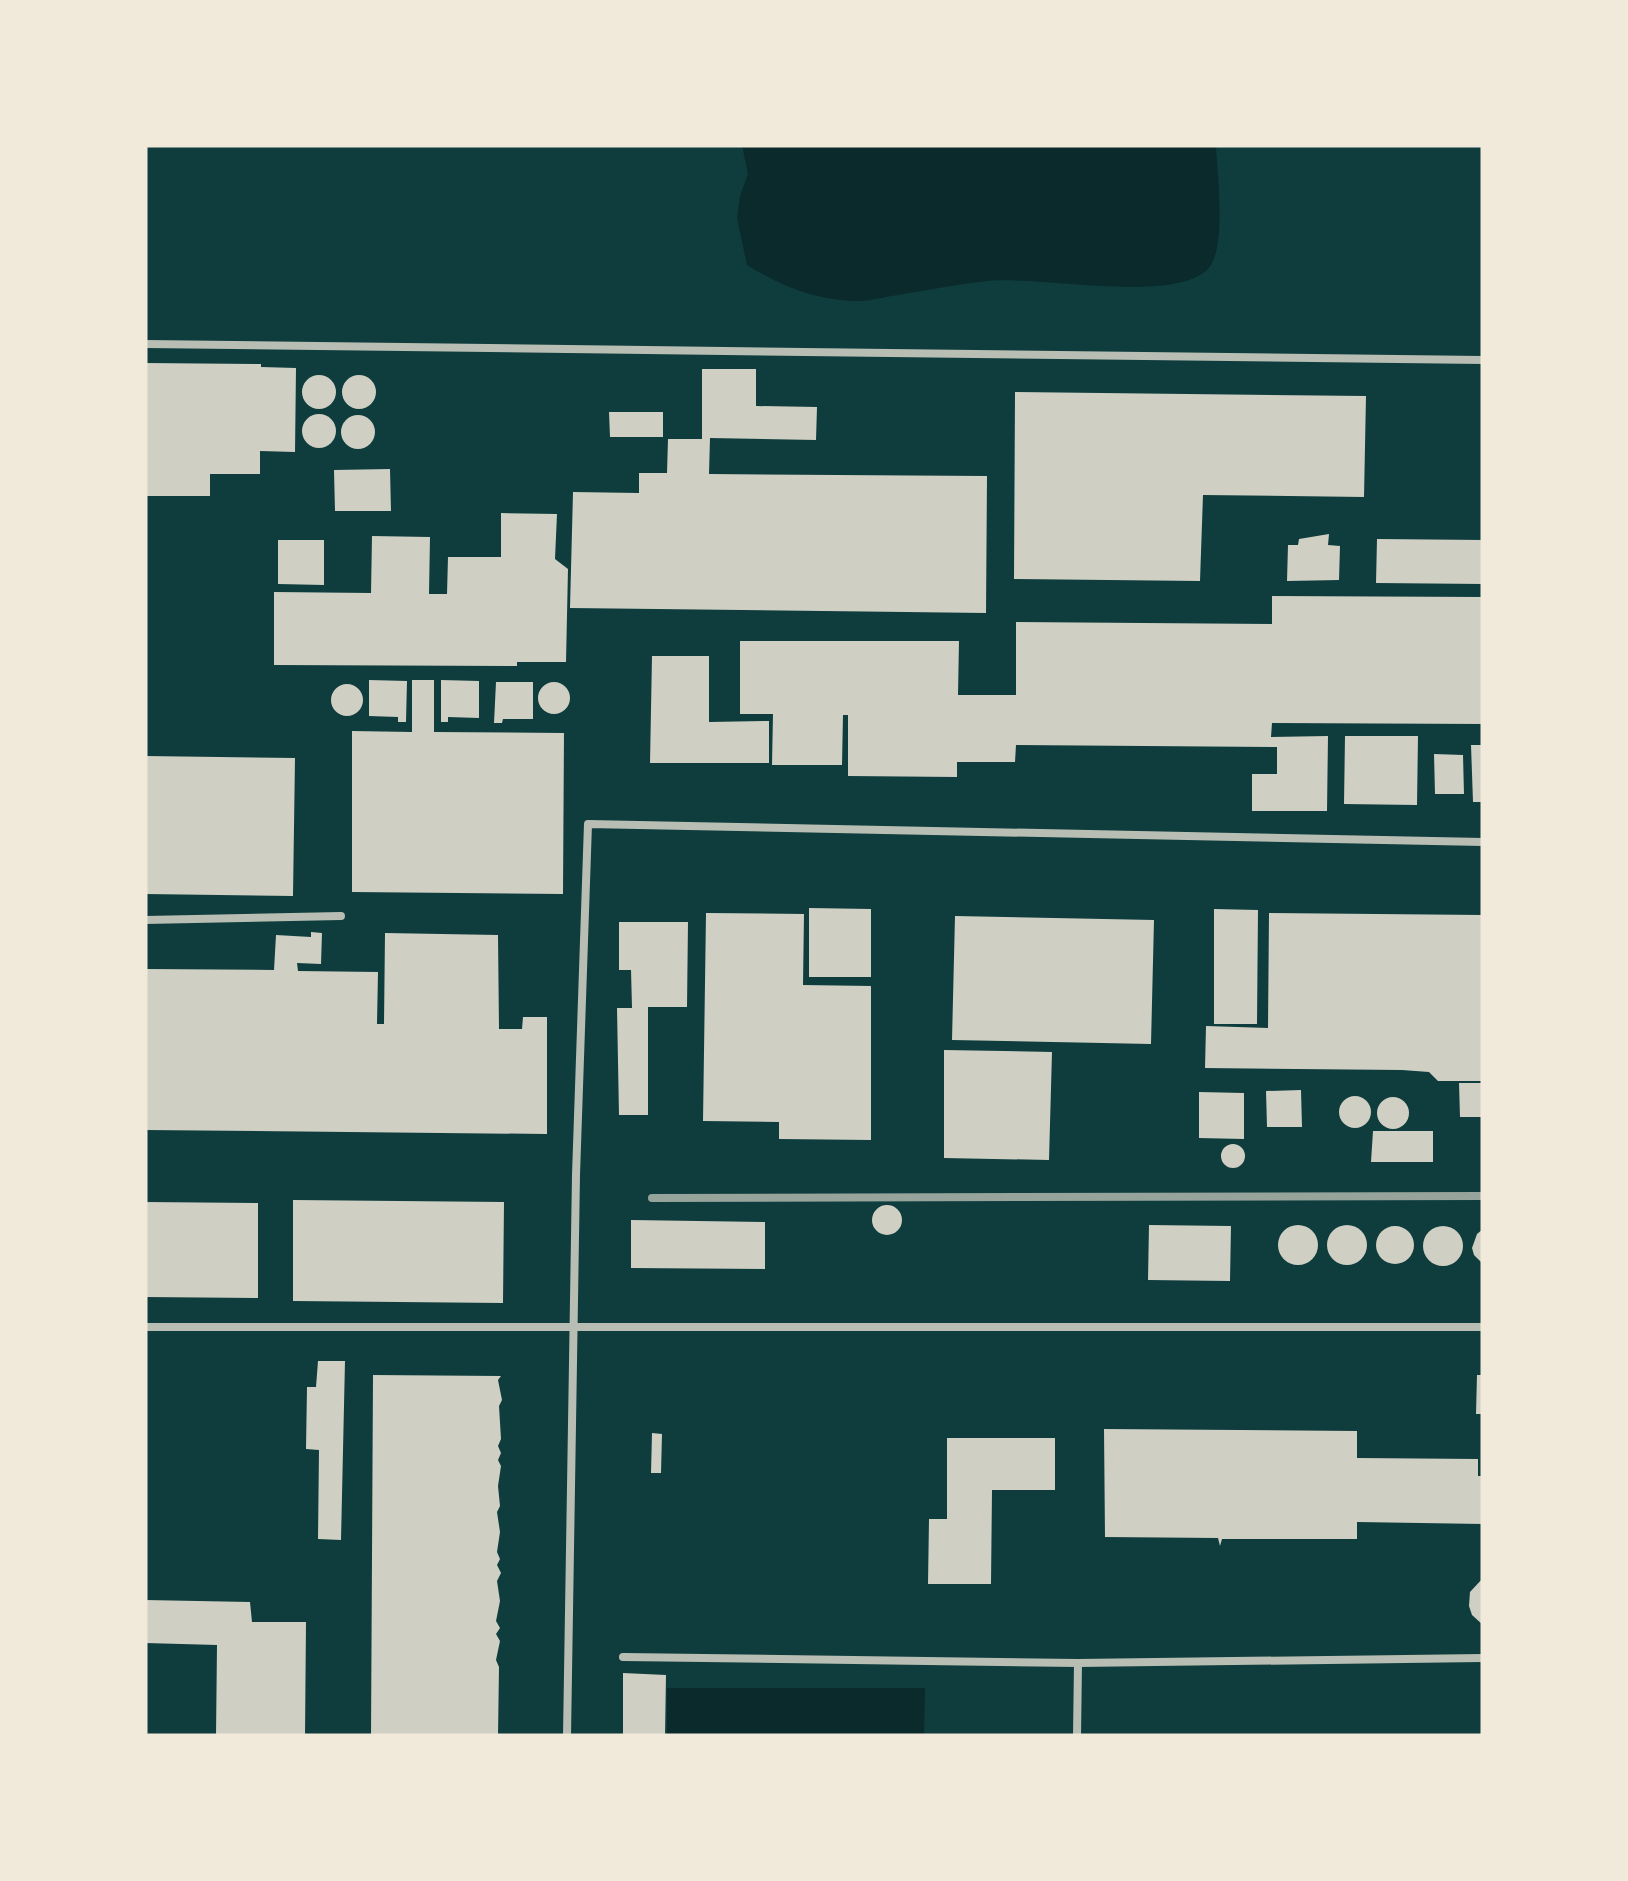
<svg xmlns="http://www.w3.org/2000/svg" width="1628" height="1881" font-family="'Titillium Web',sans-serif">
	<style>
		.water { fill: #0a2a2b }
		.building { fill: #cfcfc3 }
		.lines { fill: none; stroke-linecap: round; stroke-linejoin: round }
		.service { stroke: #b8beb3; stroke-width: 8 }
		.rail { stroke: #97a49c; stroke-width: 8 }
	</style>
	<rect width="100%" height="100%" fill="#0f3d3e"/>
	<path class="water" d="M 742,145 L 1216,145 C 1217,173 1228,252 1206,271 C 1168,303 1040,276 988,281 C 959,284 928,290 898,295 C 883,297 868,302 853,301 C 812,299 781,286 747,265 L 737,218 L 740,196 L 748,174 Z
		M 667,1688 L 925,1688 L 924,1736 L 667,1736 Z"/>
	<path class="building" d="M 145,363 L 261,364 L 261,367 L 296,368 L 295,452 L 260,451 L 260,474 L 210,474 L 210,496 L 145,496 Z
		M 702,369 L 756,369 L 756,406 L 817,407 L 816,440 L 710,438 L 709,474 L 987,476 L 986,613 L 570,608 L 573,492 L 639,493 L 639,473 L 667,473 L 668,439 L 702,439 Z
		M342 392a17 17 0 1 1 34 0a17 17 0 1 1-34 0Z
		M302 392a17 17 0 1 1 34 0a17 17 0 1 1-34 0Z
		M 1015,392 L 1366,396 L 1364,497 L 1203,495 L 1200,581 L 1014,579 Z
		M 609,412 L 663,412 L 663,437 L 610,437 Z
		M302 431a17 17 0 1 1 34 0a17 17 0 1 1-34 0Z
		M341 432a17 17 0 1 1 34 0a17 17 0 1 1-34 0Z
		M 390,469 L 391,511 L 335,511 L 334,470 Z
		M 501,513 L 557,514 L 555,559 L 568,569 L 566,662 L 517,662 L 517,666 L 274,665 L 274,592 L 371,593 L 372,536 L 430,537 L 429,594 L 447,594 L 448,557 L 501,557 Z
		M 1329,534 L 1328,545 L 1340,546 L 1339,580 L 1287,581 L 1288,545 L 1298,545 L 1299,539 Z
		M 1377,539 L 1483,540 L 1483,584 L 1376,583 Z
		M 278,540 L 324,540 L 324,585 L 278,584 Z
		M 1272,596 L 1483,597 L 1483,724 L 1272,723 L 1271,737 L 1328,736 L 1327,811 L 1252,811 L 1252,774 L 1277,774 L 1277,747 L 1016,745 L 1015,762 L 957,762 L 957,777 L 848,776 L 848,715 L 843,715 L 842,765 L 772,765 L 773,714 L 740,714 L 740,641 L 959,641 L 958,695 L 1016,695 L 1016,622 L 1272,624 Z
		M 652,656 L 709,656 L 709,722 L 769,721 L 769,763 L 650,763 Z
		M 369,680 L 407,681 L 406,722 L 398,722 L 398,717 L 369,716 Z
		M 412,680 L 434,680 L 434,732 L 564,733 L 563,894 L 352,892 L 352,731 L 412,732 Z
		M 441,680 L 479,681 L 479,718 L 448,717 L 448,722 L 441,722 Z
		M 496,682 L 533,682 L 533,719 L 503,719 L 502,723 L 494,723 Z
		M538 698a16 16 0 1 1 32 0a16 16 0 1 1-32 0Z
		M331 700a16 16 0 1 1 32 0a16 16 0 1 1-32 0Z
		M 1345,736 L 1418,736 L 1417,805 L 1344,804 Z
		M 1471,745 L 1483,745 L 1483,802 L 1473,802 Z
		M 1434,754 L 1463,755 L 1464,794 L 1435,794 Z
		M 145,756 L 295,758 L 293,896 L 145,894 Z
		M 809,908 L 871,909 L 871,977 L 809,977 Z
		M 1214,909 L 1258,910 L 1257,1024 L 1214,1024 Z
		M 706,913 L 804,914 L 803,985 L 871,986 L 871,1140 L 779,1139 L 779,1122 L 703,1121 Z
		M 1269,913 L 1483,915 L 1483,1081 L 1438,1081 L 1429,1072 L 1402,1070 L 1205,1068 L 1206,1026 L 1268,1028 Z
		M 955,916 L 1154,920 L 1151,1044 L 952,1040 Z
		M 619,922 L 688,922 L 687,1007 L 648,1007 L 648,1115 L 619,1115 L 617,1008 L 632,1008 L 631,970 L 619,970 Z
		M 311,932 L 322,933 L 321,964 L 297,963 L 298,971 L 378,972 L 377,1024 L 384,1024 L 385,933 L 498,935 L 499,1029 L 522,1029 L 523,1017 L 547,1017 L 547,1134 L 145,1130 L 145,969 L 274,970 L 276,935 L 311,937 Z
		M 944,1050 L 1052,1052 L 1049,1160 L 944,1158 Z
		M 1459,1083 L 1483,1083 L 1483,1117 L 1460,1117 Z
		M 1301,1090 L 1302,1127 L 1267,1127 L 1266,1091 Z
		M 1199,1092 L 1244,1093 L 1244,1139 L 1199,1138 Z
		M1339 1112a16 16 0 1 1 32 0a16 16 0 1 1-32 0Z
		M1377 1113a16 16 0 1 1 32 0a16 16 0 1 1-32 0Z
		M 1373,1131 L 1433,1131 L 1433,1162 L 1371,1162 Z
		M1221 1156a12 12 0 1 1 24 0a12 12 0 1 1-24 0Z
		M 293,1200 L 504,1202 L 503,1303 L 293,1301 Z
		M 145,1202 L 258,1203 L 258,1298 L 145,1297 Z
		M872 1220a15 15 0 1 1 30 0a15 15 0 1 1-30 0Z
		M 631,1220 L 765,1222 L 765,1269 L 631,1268 Z
		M 1149,1225 L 1231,1226 L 1230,1281 L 1148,1280 Z
		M1327 1245a20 20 0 1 1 40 0a20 20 0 1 1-40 0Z
		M1278 1245a20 20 0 1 1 40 0a20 20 0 1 1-40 0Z
		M1376 1245a19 19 0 1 1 38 0a19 19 0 1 1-38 0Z
		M1423 1246a20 20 0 1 1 40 0a20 20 0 1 1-40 0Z
		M 1483,1229 L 1483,1264 L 1474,1255 L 1472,1248 L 1477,1234 Z
		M 318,1361 L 345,1361 L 341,1540 L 318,1539 L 319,1450 L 306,1449 L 307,1387 L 316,1387 Z
		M 373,1375 L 501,1376 L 498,1380 L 502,1400 L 499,1406 L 501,1439 L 498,1446 L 501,1453 L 498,1460 L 501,1466 L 498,1486 L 500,1506 L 497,1512 L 500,1532 L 497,1552 L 500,1559 L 497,1565 L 501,1573 L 497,1581 L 500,1601 L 496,1621 L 500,1628 L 496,1634 L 500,1641 L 496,1660 L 499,1667 L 498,1736 L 371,1736 Z
		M 1477,1375 L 1483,1375 L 1483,1414 L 1476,1414 Z
		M 1104,1429 L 1357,1431 L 1357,1458 L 1478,1459 L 1478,1476 L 1483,1476 L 1483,1524 L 1357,1522 L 1357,1539 L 1222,1539 L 1220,1546 L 1218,1538 L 1105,1537 Z
		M 652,1433 L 662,1434 L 661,1473 L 651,1473 Z
		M 947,1438 L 1055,1438 L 1055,1490 L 992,1490 L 991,1584 L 928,1584 L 929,1519 L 947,1519 Z
		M 1483,1578 L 1483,1625 L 1472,1615 L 1469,1606 L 1470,1592 Z
		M 145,1600 L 250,1602 L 252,1622 L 306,1622 L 305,1736 L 216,1736 L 217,1645 L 145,1643 Z
		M 623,1673 L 666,1675 L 665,1736 L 623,1736 Z"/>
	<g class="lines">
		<path class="service" d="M 145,344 L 1483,360
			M 145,920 L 341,916
			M 145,1327 L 1483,1327
			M 623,1657 L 1078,1663 L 1483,1658
			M 567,1736 L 576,1175 L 588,824 L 1483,842
			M 1077,1736 L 1078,1663"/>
		<path class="rail" d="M 652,1198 L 1483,1196"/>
	</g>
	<rect width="1628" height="1881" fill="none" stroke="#f1e9da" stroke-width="295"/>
</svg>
